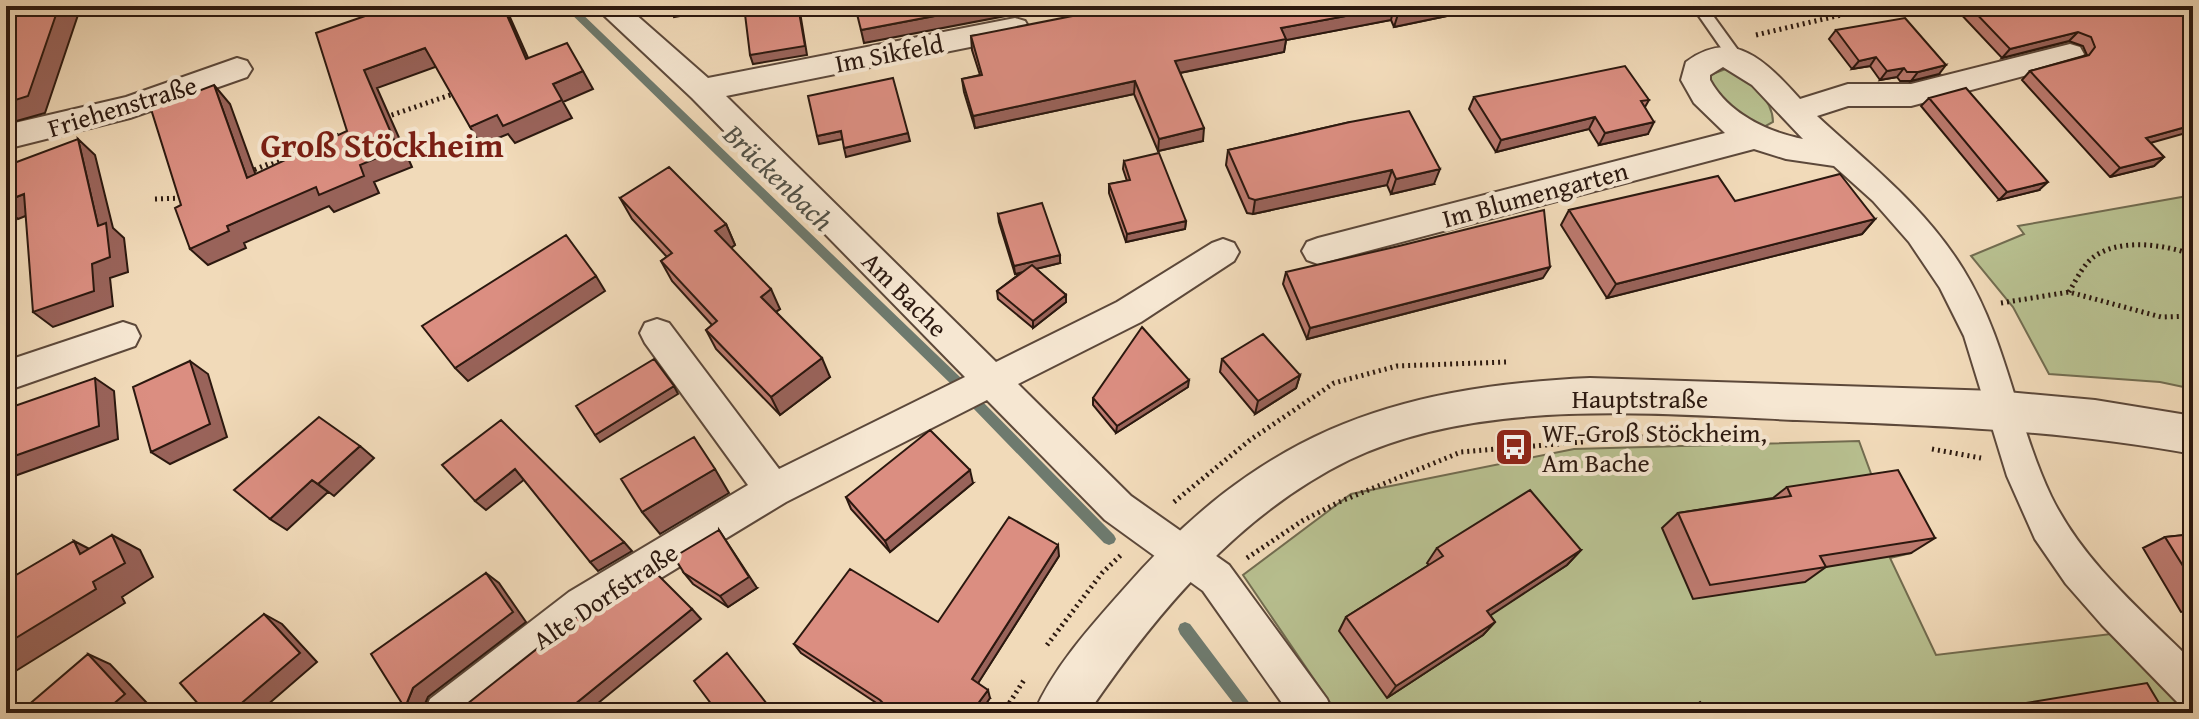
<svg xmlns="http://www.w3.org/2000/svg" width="2199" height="719" font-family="'Gentium Book Plus',serif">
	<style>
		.green { fill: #b8c090; stroke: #726c50; stroke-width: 2 }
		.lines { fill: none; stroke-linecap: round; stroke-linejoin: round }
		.stream { fill: #6e7a6e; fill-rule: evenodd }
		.service-casing { stroke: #5c483a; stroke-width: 4 }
		.minor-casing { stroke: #5c483a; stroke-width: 4 }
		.tertiary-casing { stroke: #5c483a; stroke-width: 4 }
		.path { stroke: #2b180f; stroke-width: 5; stroke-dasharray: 2 4; stroke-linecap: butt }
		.service { fill: #f6e7d2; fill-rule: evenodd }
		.minor { fill: #f6e7d2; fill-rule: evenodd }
		.tertiary { fill: #f6e7d2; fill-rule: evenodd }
		.wall { fill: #bc7a6f; stroke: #2b180f; stroke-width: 2 }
		.shaded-wall { fill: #99635a; stroke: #2b180f; stroke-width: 2 }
		.building { fill: #db8e81; stroke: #2b180f; stroke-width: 2 }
		.labels { text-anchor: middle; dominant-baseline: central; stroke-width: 8; stroke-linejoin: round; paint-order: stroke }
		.street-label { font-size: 26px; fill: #2b180f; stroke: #f6e7d2 }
		.poi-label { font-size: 26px; fill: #2b180f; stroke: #f6e7d2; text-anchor: start }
		.water-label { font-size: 28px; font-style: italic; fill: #525147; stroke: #f6e7d2 }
		.district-label { font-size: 34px; font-weight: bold; fill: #7a1f14; stroke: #f6e7d2 }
	</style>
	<rect width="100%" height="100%" fill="#f1dab9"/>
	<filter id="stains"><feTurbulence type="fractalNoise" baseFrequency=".0025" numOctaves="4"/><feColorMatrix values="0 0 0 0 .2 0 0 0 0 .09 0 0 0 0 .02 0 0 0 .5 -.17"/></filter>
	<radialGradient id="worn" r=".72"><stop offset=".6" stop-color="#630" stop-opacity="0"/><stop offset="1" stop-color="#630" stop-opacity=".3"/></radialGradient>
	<path class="green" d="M 1728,68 C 1747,76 1773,99 1773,122 L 1762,128 L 1731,112 L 1709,79 L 1710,75 Z
		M 2193,195 L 2193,389 L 2160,382 L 2049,374 L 2013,307 L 1971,256 L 2024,234 L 2018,226 Z
		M 1859,441 L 1876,487 L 1911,553 L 1890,558 L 1936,655 L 2136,631 L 2193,690 L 2193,713 L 1337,713 L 1243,575 L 1351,494 L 1574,449 Z"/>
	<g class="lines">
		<path class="stream" d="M 563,6 L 574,6 L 961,378 L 963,382 L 961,386 L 957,387 L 953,386 Z
			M 975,397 L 979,398 L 1114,535 L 1116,539 L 1114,543 L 1109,545 L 1104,543 L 971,406 L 969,402 L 971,398 Z
			M 1185,622 L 1190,624 L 1257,713 L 1241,713 L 1180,634 L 1178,629 L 1180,624 Z"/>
		<defs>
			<path id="service" d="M 1692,6 L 1706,6 L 1743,57 L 1743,65 L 1733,65 Z"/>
			<path id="minor" d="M 594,6 L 626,6 L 708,78 L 1015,18 L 1025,21 L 1029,28 L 1025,35 L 1015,38 L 726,96 L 996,362 L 1117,302 L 1212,243 L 1223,239 L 1234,243 L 1239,252 L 1234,261 L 1141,322 L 1018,384 L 1131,496 L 1229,565 L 1327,699 L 1333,713 L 1289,713 L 1203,591 L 1105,520 L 987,400 L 786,502 L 595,618 L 476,713 L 424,713 L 430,699 L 569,592 L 748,485 L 645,343 L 640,333 L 645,323 L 657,319 L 669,323 L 779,469 L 965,377 L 692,98 Z
				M 2070,44 L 2080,47 L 2084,54 L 2080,61 L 1911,106 L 1848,106 L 1817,116 C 1870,165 1924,206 1963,269 C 2007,340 2016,422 2051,496 C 2083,562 2142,611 2193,662 L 2193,710 L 2179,704 L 2102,625 L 2066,584 L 2035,539 L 2007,476 L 1964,336 L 1940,288 L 1909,242 L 1873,201 L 1834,166 L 1786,159 L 1754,149 L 1318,264 L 1307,260 L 1302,251 L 1307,242 L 1318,238 L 1725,133 L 1694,103 L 1681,80 L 1686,62 C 1734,26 1767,63 1800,99 L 1848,84 L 1911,84 ZM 1723,67 L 1752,85 L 1803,139 C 1767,132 1728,113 1710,80 L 1710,75 Z
				M 237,58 L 247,61 L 252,69 L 247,77 L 130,118 L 6,149 L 6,125 L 126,97 Z
				M 123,322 L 135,326 L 140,336 L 135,346 L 6,391 L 6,361 Z"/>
			<path id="tertiary" d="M 1590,378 L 1996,391 L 2095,400 L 2193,416 L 2193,454 C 2062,430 1930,425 1797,420 C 1656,414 1479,397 1349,460 C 1239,514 1156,613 1088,713 L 1034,713 C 1053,668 1090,627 1122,591 C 1258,435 1387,387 1590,378 Z"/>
		</defs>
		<use href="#service" class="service-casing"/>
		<use href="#minor" class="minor-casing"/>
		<use href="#tertiary" class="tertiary-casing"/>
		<path class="path" d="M 1756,35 L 1879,6
			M 386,117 L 456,93
			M 249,172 L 339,135
			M 155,199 L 184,198
			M 2069,292 C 2075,282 2081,269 2090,260 C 2115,237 2164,244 2193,255
			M 2001,303 L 2069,292 L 2161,317 L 2193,316
			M 1932,449 L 1981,458
			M 1174,502 L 1250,440 L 1334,383 L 1397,366 L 1506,362
			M 1247,558 L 1302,521 L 1339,502 L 1461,452 L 1643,437
			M 1047,645 L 1102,573 L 1122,554
			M 1003,713 L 1024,680"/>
		<use href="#service" class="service"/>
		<use href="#minor" class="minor"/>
		<use href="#tertiary" class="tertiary"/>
	</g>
	<path class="wall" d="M 1212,6 L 1495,6 L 1394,27 L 1391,20 L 1286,40 L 1284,52 L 1180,73 L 1203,141 L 1158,151 L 1134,94 L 975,128 L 964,92 L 962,79 L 980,75 L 972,50 L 971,36 L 1182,12 Z
		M 1746,6 L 1784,6 L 1752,13 Z
		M 1959,6 L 2193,6 L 2150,143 L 2164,157 L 2154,166 L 2110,177 L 2022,80 L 2030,71 L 2087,55 L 2083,46 L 2069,41 L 2002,58 L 1956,9 Z
		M 1836,30 L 1939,74 L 1911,81 L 1900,81 L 1897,77 L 1880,80 L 1870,66 L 1852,69 L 1829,39 Z
		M 1474,97 L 1649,100 L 1645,107 L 1648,134 L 1599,145 L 1589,129 L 1496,152 L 1469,109 Z
		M 1929,98 L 2039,190 L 1999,200 L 1921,106 Z
		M 1350,122 L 1434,184 L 1391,194 L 1387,185 L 1253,214 L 1247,213 L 1226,165 L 1228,150 Z
		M 1124,161 L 1186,221 L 1185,229 L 1126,242 L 1109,193 L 1109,184 L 1127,181 L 1123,169 Z
		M 620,198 L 726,224 L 735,245 L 731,248 L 780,309 L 776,312 L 830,377 L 780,415 L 716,349 L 706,330 L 712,325 L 672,281 L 661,261 L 667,257 L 632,219 Z
		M 1735,201 L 1875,219 L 1862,234 L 1607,298 L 1561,225 L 1569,210 Z
		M 998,214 L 1060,263 L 1036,269 L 1066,295 L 1066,302 L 1033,328 L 998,299 L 997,291 L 1022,272 L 1015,274 L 999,222 Z
		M 1286,272 L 1543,278 L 1307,339 L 1283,284 Z
		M 1222,359 L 1300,375 L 1296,388 L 1255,414 L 1220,372 Z
		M 1188,387 L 1116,433 L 1093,405 L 1093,398 Z
		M 973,483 L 890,552 L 851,509 L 846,497 Z
		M 1787,487 L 1935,538 L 1911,553 L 1826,567 L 1805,582 L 1693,599 L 1662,528 L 1678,513 L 1773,498 Z
		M 2193,534 L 2193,610 L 2181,612 L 2143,548 L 2165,537 Z
		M 1437,548 L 1581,550 L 1567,565 L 1490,615 L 1495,622 L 1483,635 L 1387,698 L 1339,631 L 1346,617 L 1429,565 L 1427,563 Z
		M 1059,556 L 978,683 L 990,698 L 887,710 L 801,653 L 794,644 L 938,622 Z
		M 684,573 L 757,588 L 728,607 L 693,584 Z
		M 2026,703 L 2165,713 L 2001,713 Z"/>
	<path class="shaded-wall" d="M 59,6 L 81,6 L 45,113 L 6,124 L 6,103 Z
		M 503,6 L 505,6 L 537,78 L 526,59 Z
		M 682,6 L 730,6 L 730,7 L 674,17 L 671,8 Z
		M 798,6 L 799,6 L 807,55 L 753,64 L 750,55 Z
		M 987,6 L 1058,6 L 864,43 L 861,30 Z
		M 1435,6 L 1495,6 L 1394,27 L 1398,14 Z
		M 1756,6 L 1784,6 L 1752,13 Z
		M 1394,7 L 1391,20 L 1286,40 L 1284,52 L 1174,74 L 1175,61 L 1281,28 Z
		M 2078,32 L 2069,41 L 2002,58 L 2010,49 Z
		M 425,48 L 438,66 L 377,88 L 412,167 L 374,182 L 379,193 L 334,212 L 329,206 L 244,243 L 246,248 L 208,265 L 190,249 L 227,226 L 360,165 L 364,70 Z
		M 1876,57 L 1870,66 L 1852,69 L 1859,61 Z
		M 1946,65 L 1939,74 L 1911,81 L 1918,72 Z
		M 1904,68 L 1897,77 L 1880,80 L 1887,71 Z
		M 583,71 L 593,89 L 563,102 L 572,118 L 515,143 L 508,134 L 481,145 L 470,127 L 553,84 Z
		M 1135,81 L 1134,94 L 975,128 L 973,116 Z
		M 214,85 L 230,104 L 263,195 L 247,178 Z
		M 1595,117 L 1589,129 L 1496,152 L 1501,140 Z
		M 1654,122 L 1648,134 L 1599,145 L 1605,133 Z
		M 2193,125 L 2193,131 L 2136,147 L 2146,138 Z
		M 1204,128 L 1203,141 L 1158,151 L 1159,139 Z
		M 841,131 L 843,139 L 819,144 L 817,136 Z
		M 908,133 L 910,141 L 846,157 L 844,148 Z
		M 78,139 L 95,155 L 113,228 L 124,238 L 128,272 L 110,278 L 113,306 L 53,327 L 33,312 L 92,264 L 98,226 Z
		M 2164,157 L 2154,166 L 2110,177 L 2120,168 Z
		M 1440,169 L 1434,184 L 1391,194 L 1396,179 Z
		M 1392,170 L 1387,185 L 1253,214 L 1255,200 Z
		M 2048,182 L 2039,190 L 1999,200 L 2007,192 Z
		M 24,194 L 43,209 L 18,219 L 6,209 L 6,201 Z
		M 1875,219 L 1862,234 L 1607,298 L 1616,284 Z
		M 1186,221 L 1185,229 L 1126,242 L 1127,234 Z
		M 726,224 L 735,245 L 725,252 L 715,231 Z
		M 1060,255 L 1060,263 L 1015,274 L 1014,266 Z
		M 1550,267 L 1543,278 L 1307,339 L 1310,328 Z
		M 596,276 L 605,291 L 468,381 L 455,368 Z
		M 771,289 L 780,309 L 769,316 L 761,297 Z
		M 1066,295 L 1066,302 L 1033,328 L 1033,321 Z
		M 822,358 L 830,377 L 780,415 L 771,397 Z
		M 190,361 L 208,374 L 227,437 L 170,464 L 151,452 Z
		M 1300,375 L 1296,388 L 1255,414 L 1258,401 Z
		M 95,378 L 114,391 L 118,439 L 6,479 L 6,459 Z
		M 1189,380 L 1188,387 L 1116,433 L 1117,426 Z
		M 674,386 L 678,394 L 600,442 L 595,435 Z
		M 360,446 L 374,458 L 334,496 L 318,484 Z
		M 515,469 L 525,479 L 486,510 L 475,501 Z
		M 715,469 L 729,493 L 660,534 L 642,512 Z
		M 970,470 L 973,483 L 890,552 L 885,541 Z
		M 312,480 L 328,492 L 287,530 L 270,519 Z
		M 719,530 L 757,588 L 728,607 L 720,596 Z
		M 112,535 L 140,550 L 153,577 L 122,597 L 125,603 L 6,677 L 6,644 L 93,582 Z
		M 74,541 L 103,556 L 80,554 Z
		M 624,542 L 632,551 L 598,571 L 590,562 Z
		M 1058,545 L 1059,556 L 975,688 L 972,679 Z
		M 1581,550 L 1567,565 L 1476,625 L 1487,611 Z
		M 486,573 L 499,583 L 526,622 L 428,697 L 421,713 L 406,705 L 413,688 Z
		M 692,609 L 701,619 L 586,713 L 564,713 Z
		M 264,614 L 282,624 L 317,662 L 258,713 L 230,713 Z
		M 1495,622 L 1483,635 L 1387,698 L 1396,686 Z
		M 88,654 L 110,664 L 146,702 L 134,713 L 103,713 Z
		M 988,690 L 990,698 L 980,713 L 971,713 Z"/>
	<path class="building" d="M 10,6 L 59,6 L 28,96 L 6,103 L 6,19 Z
		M 394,6 L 503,6 L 526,59 L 567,43 L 583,71 L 553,84 L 562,100 L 503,126 L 497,115 L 470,127 L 425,48 L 364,70 L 398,149 L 360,165 L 364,176 L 319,195 L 316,187 L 227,226 L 229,231 L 190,249 L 175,208 L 181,205 L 151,109 L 214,85 L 247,178 L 347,131 L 316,33 Z
		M 744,6 L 798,6 L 805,46 L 750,55 Z
		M 855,6 L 987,6 L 861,30 Z
		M 1123,6 L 1180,6 L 1182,12 L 1212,6 L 1435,6 L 1398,14 L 1394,7 L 1281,28 L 1286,39 L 1175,61 L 1204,128 L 1159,139 L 1135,81 L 973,116 L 962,79 L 982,75 L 971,36 Z
		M 1969,6 L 2193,6 L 2193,125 L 2146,138 L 2164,157 L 2120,168 L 2030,71 L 2089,55 L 2095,47 L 2091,37 L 2078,32 L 2010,49 Z
		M 1905,18 L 1946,65 L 1918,72 L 1907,72 L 1904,68 L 1887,71 L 1876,57 L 1859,61 L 1836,30 Z
		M 1625,66 L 1649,100 L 1641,101 L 1654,122 L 1605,133 L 1595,117 L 1501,140 L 1474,97 Z
		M 893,78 L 908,133 L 844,148 L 841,131 L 817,136 L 808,96 Z
		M 1966,88 L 2048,182 L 2007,192 L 1929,98 Z
		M 1409,111 L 1440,169 L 1396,179 L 1392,170 L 1255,200 L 1249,198 L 1228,150 L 1350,122 Z
		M 78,139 L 98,226 L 106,223 L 110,257 L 92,264 L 94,291 L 33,312 L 24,194 L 6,201 L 6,166 Z
		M 1159,153 L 1186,221 L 1127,234 L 1109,184 L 1130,180 L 1124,161 Z
		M 669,167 L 726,224 L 715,231 L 771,289 L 761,297 L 822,358 L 771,397 L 706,330 L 717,321 L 661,261 L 672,253 L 620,198 Z
		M 1840,174 L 1875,219 L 1616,284 L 1569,210 L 1718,176 L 1735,201 Z
		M 1042,203 L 1060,255 L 1014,266 L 998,214 Z
		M 1544,210 L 1550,267 L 1310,328 L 1286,272 L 1399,246 Z
		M 566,235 L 596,276 L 455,368 L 422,326 Z
		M 1032,265 L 1066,295 L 1033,321 L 997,291 Z
		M 1142,327 L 1189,380 L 1117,426 L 1093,398 Z
		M 1263,334 L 1300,375 L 1258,401 L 1222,359 Z
		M 654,359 L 674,386 L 595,435 L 576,406 Z
		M 190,361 L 210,424 L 151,452 L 133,387 Z
		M 95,378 L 99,426 L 6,459 L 6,409 Z
		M 319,417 L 360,446 L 318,484 L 312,480 L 270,519 L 234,490 Z
		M 501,420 L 624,542 L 590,562 L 515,469 L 475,501 L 442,465 Z
		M 930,430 L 970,470 L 885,541 L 846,497 Z
		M 694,437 L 715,469 L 642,512 L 621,479 Z
		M 1898,470 L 1935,538 L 1820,556 L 1826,567 L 1710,585 L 1678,513 L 1791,496 L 1787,487 Z
		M 1530,490 L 1581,550 L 1487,611 L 1495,622 L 1396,686 L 1346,617 L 1443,556 L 1437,548 Z
		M 1009,517 L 1058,545 L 972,679 L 988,690 L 971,713 L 884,713 L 888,708 L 880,700 L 794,644 L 850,569 L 938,622 Z
		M 719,530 L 749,577 L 720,596 L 684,573 L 674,557 Z
		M 2193,534 L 2193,582 L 2165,537 Z
		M 112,535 L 125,563 L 93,582 L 96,589 L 6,644 L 6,581 L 74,541 L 80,554 Z
		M 653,570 L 692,609 L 564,713 L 408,713 L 371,654 L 486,573 L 513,612 L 413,688 L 406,705 L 462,708 L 586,610 Z
		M 264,614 L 300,653 L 230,713 L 206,713 L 180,683 Z
		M 727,653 L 774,713 L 718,713 L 694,681 Z
		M 88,654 L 125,694 L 103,713 L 19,713 Z
		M 2147,683 L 2165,713 L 2032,713 L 2026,703 Z
		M 1700,702 L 1710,713 L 1686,713 Z"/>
	<defs>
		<symbol id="bus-square" viewBox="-11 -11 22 22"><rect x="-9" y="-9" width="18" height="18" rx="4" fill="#8f2418" stroke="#f6e7d2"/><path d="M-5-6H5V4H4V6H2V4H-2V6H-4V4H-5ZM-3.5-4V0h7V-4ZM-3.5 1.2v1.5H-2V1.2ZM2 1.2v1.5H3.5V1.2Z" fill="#fff"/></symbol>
	</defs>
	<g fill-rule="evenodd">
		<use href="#bus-square" x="1492" y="425" width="44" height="44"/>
	</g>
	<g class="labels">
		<g class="street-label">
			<text transform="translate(889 53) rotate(-11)">Im Sikfeld</text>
			<text transform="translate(122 106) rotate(-17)">Friehenstraße</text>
			<text transform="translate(1535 194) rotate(-15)">Im Blumengarten</text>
			<text transform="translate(905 294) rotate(45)">Am Bache</text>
			<text x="1640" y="398">Hauptstraße</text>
			<text transform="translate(605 596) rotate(-34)">Alte Dorfstraße</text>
		</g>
		<g class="poi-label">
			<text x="1542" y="432">WF-Groß Stöckheim,<tspan x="1542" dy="30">Am Bache</tspan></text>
		</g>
		<g class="water-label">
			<text transform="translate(779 177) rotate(44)">Brückenbach</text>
		</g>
		<g class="district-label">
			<text x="382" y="144">Groß Stöckheim</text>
		</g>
	</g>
	<rect width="2199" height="719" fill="none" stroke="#f1dab9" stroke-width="32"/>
	<rect x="8" y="8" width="2183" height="703" fill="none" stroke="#2b180f" stroke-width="4"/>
	<rect x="16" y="16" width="2167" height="687" fill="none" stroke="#2b180f" stroke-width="2"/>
	<rect width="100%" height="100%" filter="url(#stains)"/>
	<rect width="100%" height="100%" fill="url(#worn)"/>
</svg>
